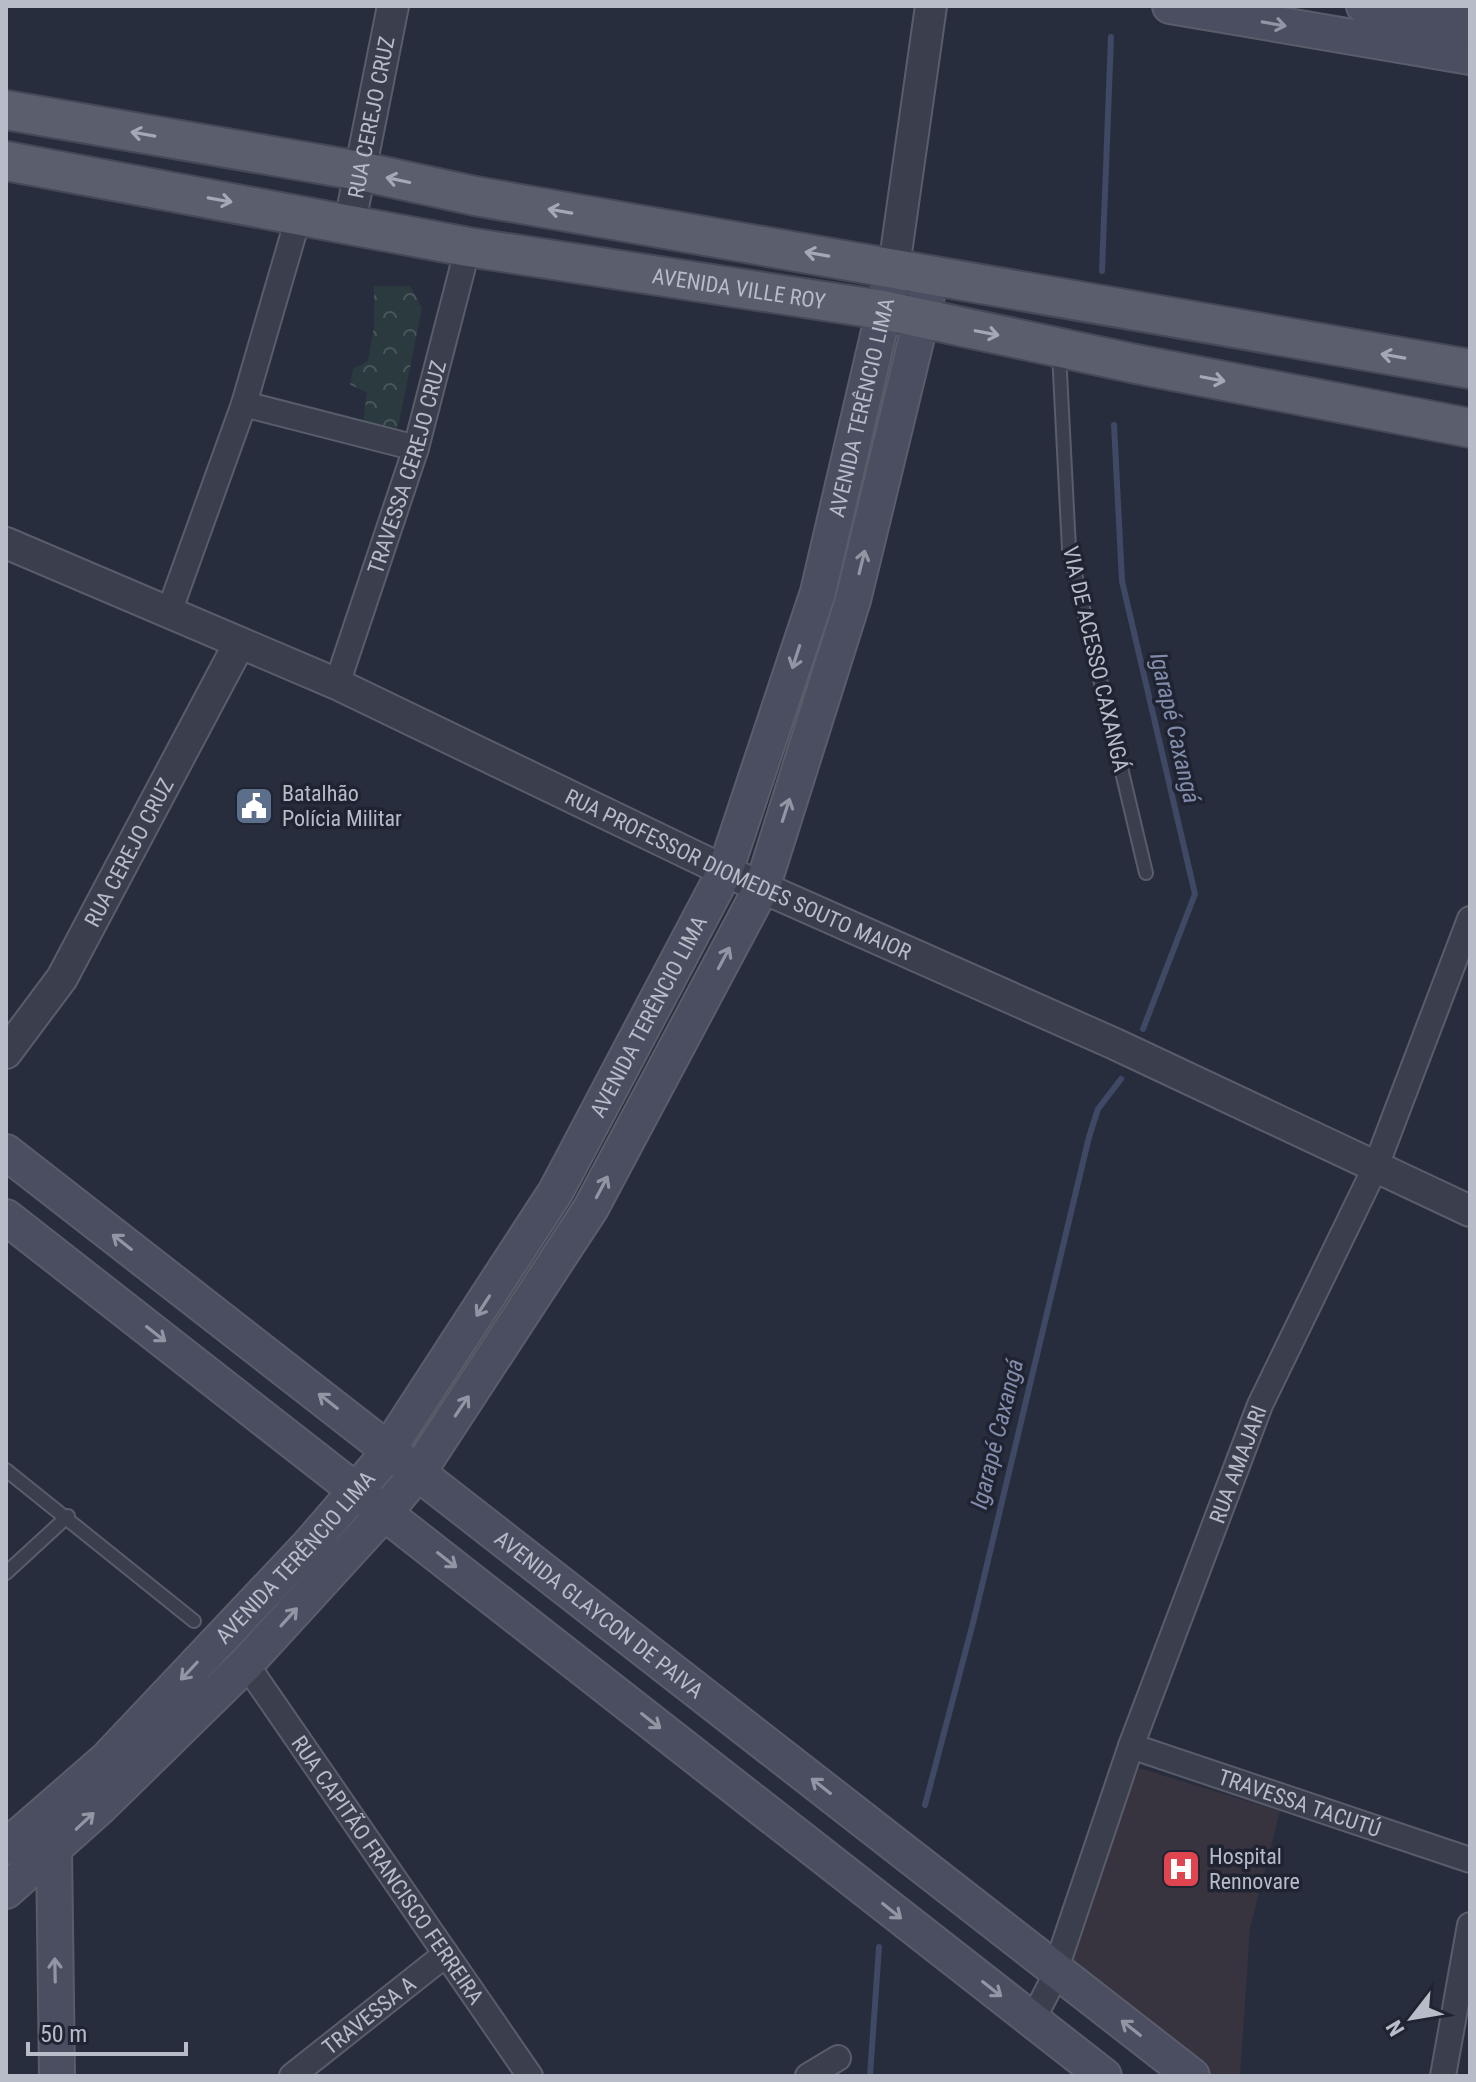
<svg xmlns="http://www.w3.org/2000/svg" width="1476" height="2082" font-family="'Roboto Condensed',sans-serif">
	<style>
		.medical { fill: #37333f }
		.forest { fill: url(#forest-crowns) }
		.lines { fill: none; stroke-linecap: round; stroke-linejoin: round }
		.stream { stroke: #3f4864; stroke-width: 6 }
		.service-casing { stroke: #595d6b; stroke-width: 16 }
		.minor-casing { stroke: #595d6b; stroke-width: 28 }
		.tertiary-casing { stroke: #595d6b; stroke-width: 34 }
		.secondary-casing { stroke: #595d6b; stroke-width: 38 }
		.primary-casing { stroke: #454856; stroke-width: 42 }
		.service { stroke: #3b3f4d; stroke-width: 12 }
		.minor { stroke: #3b3f4d; stroke-width: 24 }
		.tertiary { stroke: #3b3f4d; stroke-width: 30 }
		.secondary { stroke: #4a4e60; stroke-width: 34 }
		.primary { stroke: #5a5e6d; stroke-width: 38 }
		.oneway { stroke: #9295a4 }
		.oneway2 { stroke: #a5a8b6 }
		.labels { text-anchor: middle; dominant-baseline: central; stroke-width: 7; stroke-linejoin: round; paint-order: stroke }
		.street-label { font-size: 22px; fill: #b8bbc8; stroke: #202432 }
		.poi-label { font-size: 22px; fill: #b8bbc8; stroke: #202432; text-anchor: start }
		.water-label { font-size: 24px; font-style: italic; fill: #828dac; stroke: #202432 }
	</style>
	<defs>
		<pattern id="forest-crowns" width="20" height="18" patternUnits="userSpaceOnUse" patternTransform="scale(2)"><rect width="20" height="18" fill="#2b3a3f"/><path d="M2 6a3 3 0 1 1 6 0M12 15a3 3 0 1 1 6 0" fill="none" stroke="#485559"/></pattern>
	</defs>
	<rect width="100%" height="100%" fill="#282d3d"/>
	<path class="medical" d="M 1139,1768 L 1280,1811 L 1250,1928 L 1240,2076 L 1194,2076 L 1057,1970 Z"/>
	<path class="forest" d="M 374,286 L 410,286 L 422,308 L 397,432 L 363,423 L 367,392 L 350,385 L 353,369 L 368,361 L 374,327 Z"/>
	<g class="lines">
		<path class="stream" d="M 1102,271 L 1111,37
			M 1114,425 L 1122,581 L 1195,894 L 1143,1029
			M 925,1805 L 974,1619 L 1089,1137 L 1098,1109 L 1121,1079
			M 870,2076 L 879,1947"/>
		<defs>
			<path id="service" d="M 1059,353 L 1069,549 L 1146,873
				M 6,1470 L 194,1621
				M 6,1573 L 68,1516"/>
			<g id="minor">
				<path d="M 244,404 L 416,448"/>
				<path d="M 168,615 L 244,404 L 299,215"/>
				<path id="s1" d="M 337,684 L 416,448 L 468,247"/>
				<path id="s2" d="M 246,1664 L 530,2076"/>
				<path id="s3" d="M 1131,1746 L 1470,1860"/>
				<path id="s4" d="M 1032,2021 L 1050,1986 L 1131,1746 L 1260,1405 L 1376,1166 L 1470,919"/>
				<path id="s5" d="M 292,2076 L 446,1954"/>
				<path d="M 808,2076 L 838,2058"/>
				<path d="M 1443,2076 L 1470,1925"/>
			</g>
			<g id="tertiary">
				<path id="s6" d="M 349,227 L 393,6"/>
				<path d="M 894,267 L 931,6"/>
				<path id="s7" d="M 6,543 L 337,684 L 725,871 L 1115,1044 L 1470,1211"/>
				<path id="s8" d="M 6,1053 L 62,978 L 239,644"/>
			</g>
			<g id="secondary">
				<path d="M 1170,6 L 1470,57"/>
				<path d="M 1364,6 L 1470,24"/>
				<path id="s9" d="M 6,1152 L 1192,2076"/>
				<path d="M 6,1217 L 1104,2076"/>
				<path id="s10" d="M 6,1847 L 107,1759 L 310,1544 L 378,1465 L 556,1191 L 725,871 L 818,592 L 894,267"/>
				<path d="M 54,1850 L 57,2076"/>
				<path d="M 6,1891 L 101,1806 L 246,1664 L 385,1512 L 419,1471 L 591,1208 L 763,885 L 853,600 L 932,275"/>
			</g>
			<g id="primary">
				<path d="M 6,110 L 360,171 L 475,196 L 1470,369"/>
				<path id="s11" d="M 6,161 L 468,247 L 883,310 L 1136,364 L 1470,428"/>
			</g>
		</defs>
		<use href="#service" class="service-casing"/>
		<use href="#minor" class="minor-casing"/>
		<use href="#tertiary" class="tertiary-casing"/>
		<use href="#secondary" class="secondary-casing"/>
		<use href="#primary" class="primary-casing"/>
		<use href="#service" class="service"/>
		<use href="#minor" class="minor"/>
		<use href="#tertiary" class="tertiary"/>
		<use href="#secondary" class="secondary"/>
		<use href="#primary" class="primary"/>
	</g>
	<defs><path id="oneway-shaft" d="M-6 0H5M1.5-3L5.5 0L1.5 3" fill="none" stroke-width="1.6" stroke-linecap="round" stroke-linejoin="round" transform="scale(2)"/></defs>
	<g class="oneway">
		<use href="#oneway-shaft" transform="translate(1274 24) rotate(10)"/>
		<use href="#oneway-shaft" transform="translate(862 562) rotate(-76)"/>
		<use href="#oneway-shaft" transform="translate(796 657) rotate(108)"/>
		<use href="#oneway-shaft" transform="translate(786 810) rotate(-72)"/>
		<use href="#oneway-shaft" transform="translate(724 958) rotate(-62)"/>
		<use href="#oneway-shaft" transform="translate(602 1187) rotate(-62)"/>
		<use href="#oneway-shaft" transform="translate(122 1242) rotate(-142)"/>
		<use href="#oneway-shaft" transform="translate(483 1306) rotate(123)"/>
		<use href="#oneway-shaft" transform="translate(156 1334) rotate(38)"/>
		<use href="#oneway-shaft" transform="translate(328 1401) rotate(-142)"/>
		<use href="#oneway-shaft" transform="translate(462 1406) rotate(-56)"/>
		<use href="#oneway-shaft" transform="translate(447 1560) rotate(38)"/>
		<use href="#oneway-shaft" transform="translate(289 1617) rotate(-48)"/>
		<use href="#oneway-shaft" transform="translate(189 1671) rotate(133)"/>
		<use href="#oneway-shaft" transform="translate(651 1721) rotate(38)"/>
		<use href="#oneway-shaft" transform="translate(821 1786) rotate(-142)"/>
		<use href="#oneway-shaft" transform="translate(85 1821) rotate(-43)"/>
		<use href="#oneway-shaft" transform="translate(892 1911) rotate(39)"/>
		<use href="#oneway-shaft" transform="translate(55 1970) rotate(-91)"/>
		<use href="#oneway-shaft" transform="translate(992 1989) rotate(38)"/>
		<use href="#oneway-shaft" transform="translate(1131 2028) rotate(-142)"/>
	</g>
	<g class="oneway2">
		<use href="#oneway-shaft" transform="translate(143 134) rotate(-170)"/>
		<use href="#oneway-shaft" transform="translate(398 180) rotate(-168)"/>
		<use href="#oneway-shaft" transform="translate(220 200) rotate(10)"/>
		<use href="#oneway-shaft" transform="translate(560 211) rotate(-170)"/>
		<use href="#oneway-shaft" transform="translate(817 254) rotate(-170)"/>
		<use href="#oneway-shaft" transform="translate(987 333) rotate(11)"/>
		<use href="#oneway-shaft" transform="translate(1393 356) rotate(-170)"/>
		<use href="#oneway-shaft" transform="translate(1213 379) rotate(11)"/>
	</g>
	<defs>
		<symbol id="civic-square" viewBox="-11 -11 22 22"><rect x="-9" y="-9" width="18" height="18" rx="4" fill="#5c6f8a" stroke="#202432"/><path d="M-.6-6.5H3V-4.5H.6V-3L4-1V1h2V6H-6V1h2V-1L-.6-3ZM-1.2 2.5V6h2.4V2.5Z" fill="#fff"/></symbol>
		<symbol id="hospital-square" viewBox="-11 -11 22 22"><rect x="-9" y="-9" width="18" height="18" rx="4" fill="#e0444e" stroke="#202432"/><path d="M-5-5h3v3.5h4V-5h3V5h-3V1.5h-4V5h-3Z" fill="#fff"/></symbol>
	</defs>
	<g fill-rule="evenodd">
		<use href="#civic-square" x="232" y="784" width="44" height="44"/>
		<use href="#hospital-square" x="1159" y="1847" width="44" height="44"/>
	</g>
	<g class="labels">
		<g class="street-label">
			<text stroke="none"><textPath href="#s6" startOffset="112">RUA CEREJO CRUZ</textPath></text>
			<text stroke="none"><textPath href="#s11" startOffset="744">AVENIDA VILLE ROY</textPath></text>
			<text stroke="none"><textPath href="#s10" startOffset="1706">AVENIDA TERÊNCIO LIMA</textPath></text>
			<text stroke="none"><textPath href="#s1" startOffset="228">TRAVESSA CEREJO CRUZ</textPath></text>
			<text transform="translate(1096 659) rotate(77)">VIA DE ACESSO CAXANGÁ</text>
			<text stroke="none"><textPath href="#s8" startOffset="236">RUA CEREJO CRUZ</textPath></text>
			<text stroke="none"><textPath href="#s7" startOffset="804">RUA PROFESSOR DIOMEDES SOUTO MAIOR</textPath></text>
			<text stroke="none"><textPath href="#s10" startOffset="1058">AVENIDA TERÊNCIO LIMA</textPath></text>
			<text stroke="none"><textPath href="#s4" startOffset="594">RUA AMAJARI</textPath></text>
			<text stroke="none"><textPath href="#s10" startOffset="410">AVENIDA TERÊNCIO LIMA</textPath></text>
			<text stroke="none"><textPath href="#s9" startOffset="752">AVENIDA GLAYCON DE PAIVA</textPath></text>
			<text stroke="none"><textPath href="#s3" startOffset="178">TRAVESSA TACUTÚ</textPath></text>
			<text stroke="none"><textPath href="#s2" startOffset="250">RUA CAPITÃO FRANCISCO FERREIRA</textPath></text>
			<text stroke="none"><textPath href="#s5" startOffset="98">TRAVESSA A</textPath></text>
		</g>
		<g class="poi-label">
			<text x="282" y="793">Batalhão<tspan x="282" dy="25">Polícia Militar</tspan></text>
			<text x="1209" y="1856">Hospital<tspan x="1209" dy="25">Rennovare</tspan></text>
		</g>
		<g class="water-label">
			<text transform="translate(1175 728) rotate(77)">Igarapé Caxangá</text>
			<text transform="translate(997 1434) rotate(-76)">Igarapé Caxangá</text>
		</g>
	</g>
	<rect width="1476" height="2082" fill="none" stroke="#b8bbc8" stroke-width="16"/>
	<g transform="translate(1412 2018) rotate(239)" stroke="#202432" stroke-width="6" paint-order="stroke">
	<path d="M0-6L14 30L0 20L-14 30Z" fill="#b8bbc8"/>
	<text y="-12" font-size="22" font-weight="bold" text-anchor="middle" fill="#b8bbc8">N</text>
	</g>
	<path d="M28 2042v12h158v-12" fill="none" stroke="#b8bbc8" stroke-width="4"/>
	<text x="40" y="2042" font-size="24" fill="#b8bbc8" stroke="#202432" stroke-width="6" paint-order="stroke">50 m</text>
</svg>
